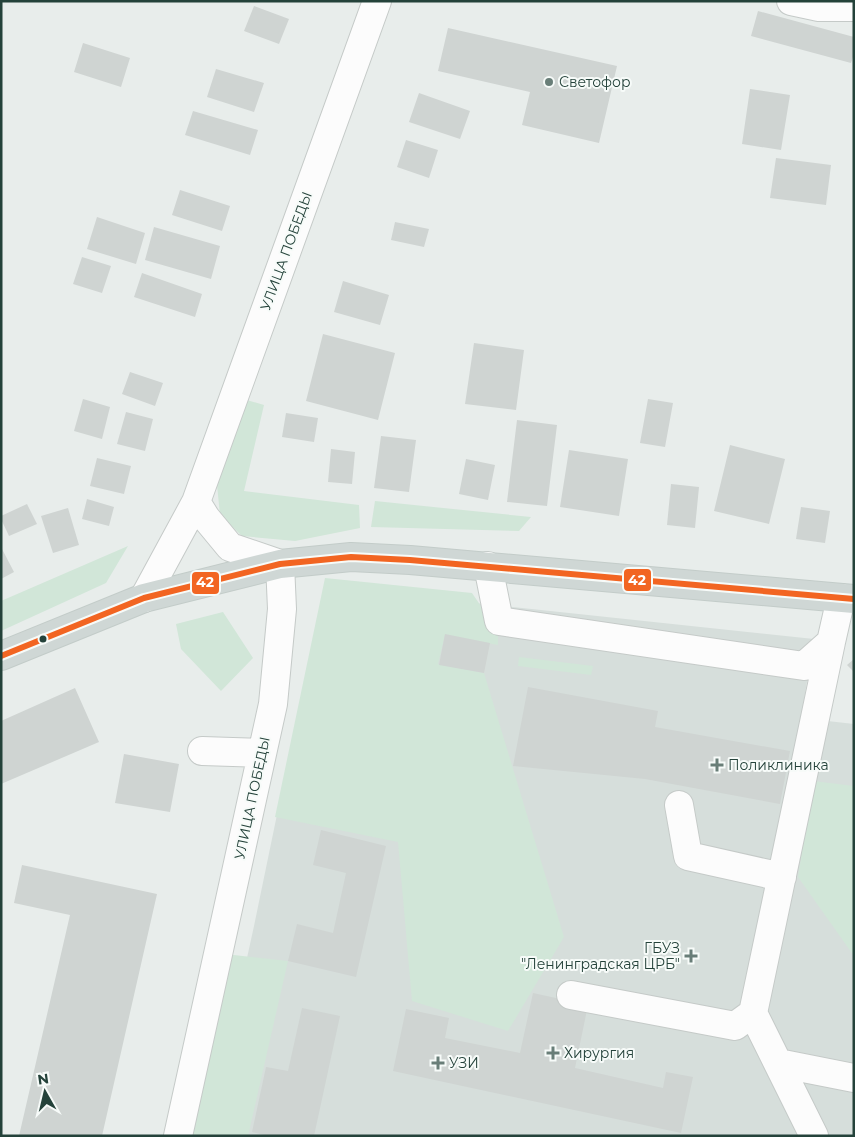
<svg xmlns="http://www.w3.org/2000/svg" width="855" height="1137" font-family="Montserrat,sans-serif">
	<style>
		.built { fill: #d6dedb }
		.green { fill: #d1e6d8 }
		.building { fill: #cfd4d2 }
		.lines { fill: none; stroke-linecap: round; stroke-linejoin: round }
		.minor-casing { stroke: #c5cac8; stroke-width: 30 }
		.major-casing { stroke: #c3ccc9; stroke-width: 30 }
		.minor { stroke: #fcfcfc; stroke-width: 28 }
		.major { stroke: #cfd7d5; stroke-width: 28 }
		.bus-1-casing { stroke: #f7fbf9; stroke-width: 10 }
		.bus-1 { stroke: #f26522; stroke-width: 6 }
		.poi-dot { fill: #697e78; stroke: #f7fbf9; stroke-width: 2 }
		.bus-dot { fill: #24423a; stroke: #f7fbf9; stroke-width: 2 }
		.labels { text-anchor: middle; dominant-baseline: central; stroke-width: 4; stroke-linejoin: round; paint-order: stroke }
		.poi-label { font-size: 14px; fill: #24423a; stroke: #f7fbf9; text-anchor: start }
		.street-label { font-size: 14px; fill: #24423a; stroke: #f7fbf9 }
		.line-badge { stroke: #f7fbf9; stroke-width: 2 }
		.badge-label { font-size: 14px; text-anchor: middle; font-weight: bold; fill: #fff }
	</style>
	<rect width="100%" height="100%" fill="#e8edeb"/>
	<path class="built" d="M 324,587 L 814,639 L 801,718 L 854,724 L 854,1136 L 208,1136 L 254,926 Z"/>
	<path class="green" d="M 240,398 L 264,405 L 244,491 L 359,505 L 360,528 L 295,541 L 242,536 L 220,515 L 216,475 Z
		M 375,501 L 531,517 L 519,531 L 371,527 Z
		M 128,546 L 106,583 L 1,631 L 1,601 Z
		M 325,578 L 472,593 L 498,631 L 498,645 L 445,635 L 438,664 L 484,673 L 564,937 L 508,1031 L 412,1001 L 398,842 L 275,817 Z
		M 223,612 L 253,658 L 221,691 L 181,649 L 176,624 Z
		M 519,657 L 593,666 L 591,675 L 518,666 Z
		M 813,781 L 854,786 L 854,956 L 798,877 Z
		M 216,953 L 288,961 L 248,1136 L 183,1136 Z"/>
	<path class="building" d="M 254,6 L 289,19 L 279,44 L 244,31 Z
		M 758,11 L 854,37 L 854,54 L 851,63 L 751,36 Z
		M 448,28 L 617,66 L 599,143 L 522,125 L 530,92 L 438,71 Z
		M 83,43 L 130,58 L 121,87 L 74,72 Z
		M 216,69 L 264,83 L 254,112 L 207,97 Z
		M 750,89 L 790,95 L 781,150 L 742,144 Z
		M 419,93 L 470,111 L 460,139 L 409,122 Z
		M 193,111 L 258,130 L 250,155 L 185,135 Z
		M 406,140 L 438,150 L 429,178 L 397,167 Z
		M 776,158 L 831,165 L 826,205 L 770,198 Z
		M 180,190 L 230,206 L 222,231 L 172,215 Z
		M 97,217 L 145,233 L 136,264 L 87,249 Z
		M 395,222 L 429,229 L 424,247 L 391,240 Z
		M 154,227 L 220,246 L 211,279 L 145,260 Z
		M 82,257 L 111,266 L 102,293 L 73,284 Z
		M 142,273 L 202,294 L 195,317 L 134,297 Z
		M 343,281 L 389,295 L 380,325 L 334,312 Z
		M 323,334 L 395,353 L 378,420 L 306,401 Z
		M 474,343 L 524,350 L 516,410 L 465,404 Z
		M 130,372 L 163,383 L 155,406 L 122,394 Z
		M 83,399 L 110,407 L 102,439 L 74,431 Z
		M 648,399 L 673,403 L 665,447 L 640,443 Z
		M 126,412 L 153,419 L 145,451 L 117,444 Z
		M 286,413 L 318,418 L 314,442 L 282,437 Z
		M 517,420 L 557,425 L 547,506 L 507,502 Z
		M 381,436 L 416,440 L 409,492 L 374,488 Z
		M 730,445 L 785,459 L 769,524 L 714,511 Z
		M 331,449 L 355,452 L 352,484 L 328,482 Z
		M 569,450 L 628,459 L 619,516 L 560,507 Z
		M 97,458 L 131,466 L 124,494 L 90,486 Z
		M 466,459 L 495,465 L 488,500 L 459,494 Z
		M 671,484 L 699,487 L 695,528 L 667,525 Z
		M 87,499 L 114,507 L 109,526 L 82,519 Z
		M 27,504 L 37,524 L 9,536 L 1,519 L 1,516 Z
		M 801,507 L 830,511 L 825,543 L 796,539 Z
		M 68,508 L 79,545 L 53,553 L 41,516 Z
		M 1,547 L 14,572 L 1,579 Z
		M 445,634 L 490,643 L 484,673 L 439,665 Z
		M 854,659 L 854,672 L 847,665 Z
		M 528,687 L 658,711 L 655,727 L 790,751 L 780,804 L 645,779 L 513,766 Z
		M 75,688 L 99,742 L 1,784 L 1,721 Z
		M 124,754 L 179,764 L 170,812 L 115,803 Z
		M 321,830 L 386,846 L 356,977 L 288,961 L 297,924 L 333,933 L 346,873 L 313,865 Z
		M 22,865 L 157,894 L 102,1136 L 19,1136 L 70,915 L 14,903 Z
		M 533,993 L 588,1005 L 575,1068 L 663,1088 L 666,1072 L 693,1077 L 681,1133 L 393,1071 L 406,1009 L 449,1018 L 445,1038 L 520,1053 Z
		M 302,1008 L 340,1016 L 314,1136 L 268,1136 L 252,1132 L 266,1067 L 288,1071 Z"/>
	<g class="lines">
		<defs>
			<path id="minor" d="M 791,1 L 819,7 L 854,7
				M 488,566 L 499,621 L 804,666 L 831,642 L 841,598
				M 144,598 L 196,502 L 377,1
				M 202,751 L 262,753
				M 679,805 L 688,856 L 782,877
				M 571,995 L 735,1026 L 753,1013
				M 778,1063 L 854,1078
				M 178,1136 L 273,704 L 282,609 L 280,564 L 230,547 L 206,518 L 196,502
				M 814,1136 L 753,1013 L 831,642"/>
			<path id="major" d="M 1,656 L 144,598 L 280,564 L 351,557 L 410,560 L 854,599"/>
		</defs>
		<use href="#minor" class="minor-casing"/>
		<use href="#major" class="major-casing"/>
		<use href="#minor" class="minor"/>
		<use href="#major" class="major"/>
		<defs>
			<path id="bus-1" d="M 1,656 L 144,598 L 280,564 L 351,557 L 410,560 L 854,599"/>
		</defs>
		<use href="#bus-1" class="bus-1-casing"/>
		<use href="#bus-1" class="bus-1"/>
	</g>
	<g class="poi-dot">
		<circle cx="549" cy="82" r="5"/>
		<path d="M714.5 757.5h5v5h5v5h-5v5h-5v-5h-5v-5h5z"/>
		<path d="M688.5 948.5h5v5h5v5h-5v5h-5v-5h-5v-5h5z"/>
		<path d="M550.5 1045.5h5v5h5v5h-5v5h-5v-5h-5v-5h5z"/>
		<path d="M435.5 1055.5h5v5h5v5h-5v5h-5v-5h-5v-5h5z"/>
	</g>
	<circle class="bus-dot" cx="43" cy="639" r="4.5"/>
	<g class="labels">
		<g class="poi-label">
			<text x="559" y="82">Светофор</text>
			<text x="728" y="765">Поликлиника</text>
			<text x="680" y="948" text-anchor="end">ГБУЗ<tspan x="680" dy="16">"Ленинградская ЦРБ"</tspan></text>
			<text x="564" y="1053">Хирургия</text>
			<text x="449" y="1063">УЗИ</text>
		</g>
		<g class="street-label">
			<text transform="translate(286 251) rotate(-70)">УЛИЦА ПОБЕДЫ</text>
			<text transform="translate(252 798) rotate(-78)">УЛИЦА ПОБЕДЫ</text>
		</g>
	</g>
	<g class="line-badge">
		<rect x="623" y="568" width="29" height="24" rx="5" fill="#f26522"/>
		<rect x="191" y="571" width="29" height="24" rx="5" fill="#f26522"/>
	</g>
	<g class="badge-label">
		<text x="637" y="585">42</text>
		<text x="205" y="587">42</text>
	</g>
	<rect width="855" height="1137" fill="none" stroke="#24423a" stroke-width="5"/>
	<g transform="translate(45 1092) rotate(352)" stroke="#f7fbf9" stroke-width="4" paint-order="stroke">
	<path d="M0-4L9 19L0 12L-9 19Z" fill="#24423a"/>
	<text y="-8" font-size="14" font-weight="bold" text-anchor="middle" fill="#24423a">N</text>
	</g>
</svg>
